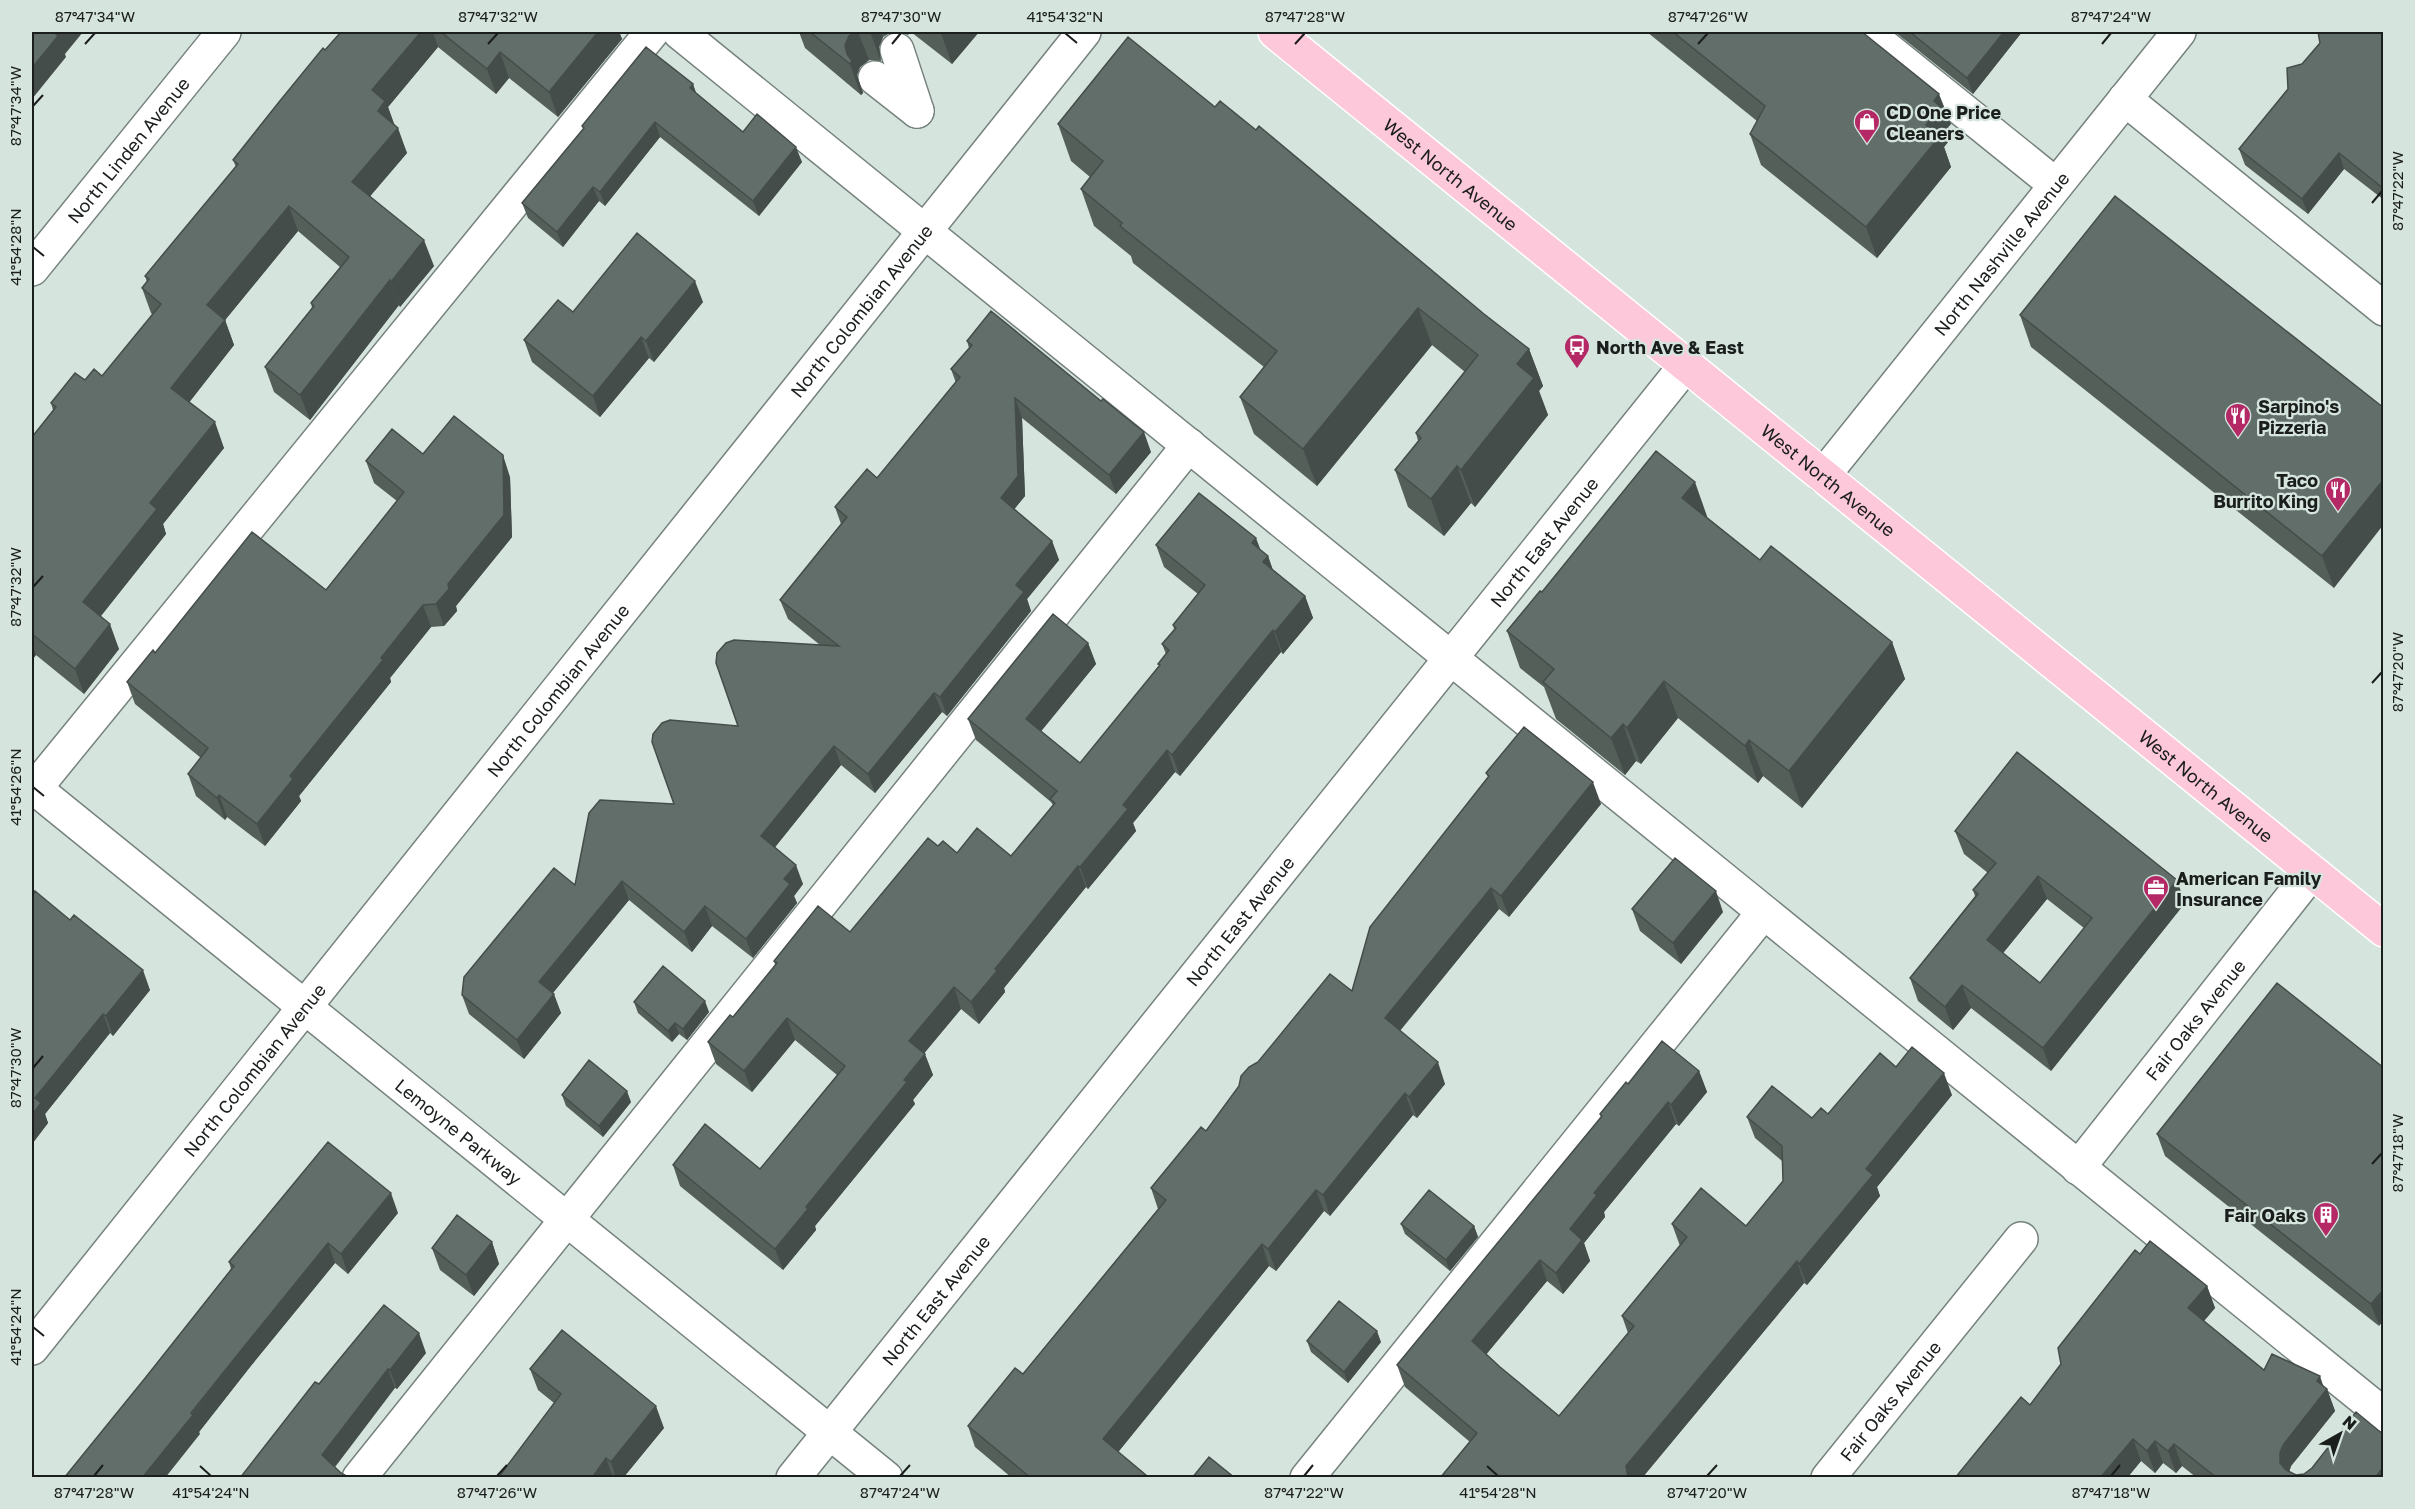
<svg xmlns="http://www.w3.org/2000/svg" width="2415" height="1509" font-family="'Golos Text',sans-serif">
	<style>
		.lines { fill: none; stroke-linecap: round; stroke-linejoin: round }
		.minor-casing { stroke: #76827d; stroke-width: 36 }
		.major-casing { stroke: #fff; stroke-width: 36 }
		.minor { stroke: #fff; stroke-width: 33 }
		.major { stroke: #fdc8d9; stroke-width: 33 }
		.wall { fill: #545f5a; fill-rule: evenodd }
		.shaded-wall { fill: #454d4a }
		.building { fill: #626e69; stroke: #454d4a; stroke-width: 1.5; fill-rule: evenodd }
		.ticks { fill: none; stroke: #1a1e1c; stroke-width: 2 }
		.labels { text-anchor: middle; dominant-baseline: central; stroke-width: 4.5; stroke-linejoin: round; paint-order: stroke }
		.poi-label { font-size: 18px; font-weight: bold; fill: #1a1e1c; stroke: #d6e4de; text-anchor: start }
		.street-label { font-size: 18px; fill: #1a1e1c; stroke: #d6e4de }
		.neatline { fill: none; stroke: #1a1e1c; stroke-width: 2 }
		.ticks-label { font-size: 15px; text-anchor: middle; fill: #1a1e1c }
	</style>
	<rect width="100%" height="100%" fill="#d6e4de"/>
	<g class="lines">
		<defs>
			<g id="minor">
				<path d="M 679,32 L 2384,1415"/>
				<path d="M 1866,32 L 2056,185"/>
				<path d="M 897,50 L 917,111"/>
				<path d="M 875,78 L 917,111"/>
				<path d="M 2125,99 L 2384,309"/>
				<path id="s1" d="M 32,269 L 224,32"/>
				<path id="s2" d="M 1823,476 L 2179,32"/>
				<path id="s3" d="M 32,786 L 886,1478"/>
				<path d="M 32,792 L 652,32"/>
				<path id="s4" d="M 2078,1168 L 2312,872"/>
				<path id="s5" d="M 32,1348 L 1084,32"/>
				<path d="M 359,1478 L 1189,445"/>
				<path id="s6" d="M 793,1478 L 1686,365"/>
				<path d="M 1307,1478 L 1763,913"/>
				<path id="s7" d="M 1828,1478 L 2021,1239"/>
			</g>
			<g id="major">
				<path id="s8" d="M 1275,32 L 2384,930"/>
			</g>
		</defs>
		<use href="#minor" class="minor-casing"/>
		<use href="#major" class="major-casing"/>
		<use href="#minor" class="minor"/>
		<use href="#major" class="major"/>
	</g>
	<path class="wall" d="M 341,32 L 622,32 L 620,34 L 622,39 L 558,117 L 509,78 L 496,94 L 438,47 L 388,107 L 394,125 L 407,153 L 370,196 L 434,266 L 400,307 L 399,305 L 310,420 L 274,392 L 265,367 L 312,308 L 311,303 L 340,267 L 298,231 L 225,320 L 234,345 L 189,402 L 224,448 L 163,524 L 166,534 L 101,616 L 119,649 L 84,694 L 36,655 L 32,660 L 32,437 L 53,410 L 51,403 L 85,380 L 102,376 L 153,315 L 151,313 L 142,288 L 147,282 L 145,276 L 236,167 L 233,160 Z
		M 799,32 L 911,32 L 908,35 L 900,32 L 892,32 L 883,37 L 879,47 L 881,61 L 869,60 L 860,67 L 857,75 L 863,93 L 861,95 L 805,48 Z
		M 911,32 L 979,32 L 952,64 Z
		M 1647,32 L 1862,32 L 1951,124 L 1948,127 L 1952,137 L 1944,147 L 1951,167 L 1877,258 L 1761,165 L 1750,134 L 1757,121 Z
		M 1895,32 L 2022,32 L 1973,94 Z
		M 2384,32 L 2384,200 L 2344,169 L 2308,214 L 2245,165 L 2239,149 L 2288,89 L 2302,64 Z
		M 693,84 L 696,93 L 743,132 L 802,162 L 759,216 L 660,137 L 605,206 L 599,201 L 563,247 L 528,218 L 522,203 L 583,129 L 582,126 Z
		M 1215,107 L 1529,349 L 1543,386 L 1539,391 L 1548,415 L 1475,507 L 1471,503 L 1444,536 L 1408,507 L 1395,470 L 1418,441 L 1416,433 L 1465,372 L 1432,345 L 1317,486 L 1254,434 L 1240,397 L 1264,367 L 1133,263 L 1131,256 L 1094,226 L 1081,189 L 1090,177 L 1071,161 L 1058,124 Z
		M 703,302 L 654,362 L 649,358 L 600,417 L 532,362 L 524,340 L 573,312 Z
		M 2020,315 L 2384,408 L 2334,588 L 2031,347 Z
		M 967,341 L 1151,452 L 1116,494 L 1022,418 L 1025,496 L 1014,509 L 1052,541 L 1059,560 L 1027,599 L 1031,611 L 947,716 L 942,712 L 875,793 L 841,765 L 775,847 L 803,884 L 794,896 L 797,903 L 753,958 L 712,926 L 692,952 L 629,900 L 553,993 L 561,1013 L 524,1059 L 469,1014 L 462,995 L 575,885 L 674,804 L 738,726 L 820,645 L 788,619 L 780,600 L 841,524 L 835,507 L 877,478 L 956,383 L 951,369 L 969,348 Z
		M 423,454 L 510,477 L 512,537 L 456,606 L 457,611 L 444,626 L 431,627 L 390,678 L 391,682 L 299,796 L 301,801 L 265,846 L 227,817 L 225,820 L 196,796 L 188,774 L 201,758 L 135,704 L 127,682 L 155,653 L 326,590 L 397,501 L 374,483 L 366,461 Z
		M 1708,518 L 1760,560 L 1892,642 L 1905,679 L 1802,808 L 1763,776 L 1758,783 L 1678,718 L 1641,764 L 1636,761 L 1625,775 L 1556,719 L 1544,687 L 1520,668 L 1507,631 L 1542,592 Z
		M 1156,545 L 1261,550 L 1268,556 L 1273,570 L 1305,596 L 1313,618 L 1283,654 L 1281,652 L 1180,776 L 1175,772 L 1133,823 L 1136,831 L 1088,889 L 1086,887 L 1004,988 L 1005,992 L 979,1024 L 961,1009 L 924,1053 L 933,1075 L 913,1100 L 915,1104 L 815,1226 L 816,1230 L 783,1270 L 680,1186 L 673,1165 L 760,1169 L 837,1075 L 795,1040 L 752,1092 L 716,1064 L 708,1042 L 733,1017 L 775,965 L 774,961 L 850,932 L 938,846 L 957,853 L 1011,856 L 1053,805 L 1051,802 L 976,740 L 968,719 L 1088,643 L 1096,664 L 1041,731 L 1080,763 L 1159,666 L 1158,664 L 1166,654 L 1162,644 L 1174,629 L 1173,625 L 1198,594 L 1164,567 Z
		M 1486,773 L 1601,804 L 1509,917 L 1499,909 L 1400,1031 L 1445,1084 L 1417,1118 L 1413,1115 L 1330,1216 L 1324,1211 L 1276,1271 L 1269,1266 L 1118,1452 L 1147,1476 L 1148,1478 L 1012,1478 L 975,1447 L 968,1426 L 1023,1374 L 1158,1209 L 1151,1188 L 1206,1131 L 1258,1062 L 1352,991 L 1488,777 Z
		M 1955,831 L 2185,903 L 2051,1071 L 1971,1008 L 1953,1030 L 1918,1001 L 1910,978 L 1975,896 L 1973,890 L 1988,873 L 1964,854 ZM 2047,899 L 2084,928 L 2040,983 L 2003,953 Z
		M 32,896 L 150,990 L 113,1036 L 110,1033 L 45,1114 L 48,1123 L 32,1144 Z
		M 1632,909 L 1723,912 L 1681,964 L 1640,931 Z
		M 2277,983 L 2379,1326 L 2165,1156 L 2157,1134 Z
		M 634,1002 L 709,1012 L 687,1040 L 679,1034 L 672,1042 L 638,1013 Z
		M 1896,1067 L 1952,1095 L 1877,1187 L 1880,1196 L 1807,1285 L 1804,1283 L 1642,1478 L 1440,1478 L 1470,1442 L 1405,1387 L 1397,1365 L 1601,1118 L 1600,1114 L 1628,1084 L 1699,1071 L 1707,1092 L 1679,1126 L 1676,1124 L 1604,1212 L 1605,1217 L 1584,1243 L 1590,1261 L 1563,1294 L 1547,1281 L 1486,1354 L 1500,1367 L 1559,1416 L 1628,1333 L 1622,1316 L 1680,1246 L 1672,1224 L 1746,1226 L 1783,1181 L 1782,1161 L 1755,1138 L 1747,1117 L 1812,1118 L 1828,1114 Z
		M 562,1095 L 631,1102 L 603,1137 L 566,1106 Z
		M 398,1213 L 348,1274 L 335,1263 L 250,1367 L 199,1432 L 200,1434 L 146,1377 L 231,1269 L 229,1262 Z
		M 1401,1224 L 1474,1226 L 1478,1237 L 1450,1271 L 1405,1234 Z
		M 492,1242 L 499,1264 L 474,1296 L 440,1270 L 432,1248 Z
		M 2140,1254 L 2207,1286 L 2215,1308 L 2204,1321 L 2264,1370 L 2323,1386 L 2327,1389 L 2335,1411 L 2291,1466 L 2289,1472 L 2296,1475 L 2304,1474 L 2384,1478 L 2197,1478 L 2182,1466 L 2176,1473 L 2163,1463 L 2155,1473 L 2141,1461 L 2127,1478 L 1955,1478 L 2030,1405 L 2061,1364 Z
		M 1307,1341 L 1381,1342 L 1348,1383 L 1311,1352 Z
		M 426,1353 L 397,1389 L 395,1388 L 319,1384 Z
		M 530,1369 L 664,1428 L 623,1478 L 498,1478 L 554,1403 L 538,1390 Z"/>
	<path class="shaded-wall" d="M 58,32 L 83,32 L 65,54 L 66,57 L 32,99 L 32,68 Z
		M 421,32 L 433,32 L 438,47 L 388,107 L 395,126 L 378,111 L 372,90 Z
		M 598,32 L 622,32 L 620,34 L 622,39 L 558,117 L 549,92 Z
		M 854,32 L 858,32 L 869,60 L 860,67 L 857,75 L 863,93 L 861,95 L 850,64 L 845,45 L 849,36 Z
		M 870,32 L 881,32 L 883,37 L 879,47 L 881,61 Z
		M 942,32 L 979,32 L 952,64 L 941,33 Z
		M 2004,32 L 2022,32 L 1973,94 L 1967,78 Z
		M 500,52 L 509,78 L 496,94 L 487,69 Z
		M 693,84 L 698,99 L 690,88 Z
		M 1939,94 L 1951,124 L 1948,127 L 1952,137 L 1944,147 L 1951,167 L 1877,258 L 1866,227 L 1926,125 L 1934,101 Z
		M 655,122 L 660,137 L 605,206 L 600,192 Z
		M 398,128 L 407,153 L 361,207 L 352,182 Z
		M 796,147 L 802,162 L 759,216 L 753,201 Z
		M 2339,153 L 2344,169 L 2308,214 L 2302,199 Z
		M 593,187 L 599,201 L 563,247 L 557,232 Z
		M 289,206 L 298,231 L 217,330 L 207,305 Z
		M 424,240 L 434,266 L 400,307 L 391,282 Z
		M 390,280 L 399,305 L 310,420 L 300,395 Z
		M 695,281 L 703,302 L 654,362 L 646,341 Z
		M 1418,308 L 1432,345 L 1317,486 L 1303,449 Z
		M 225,320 L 234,345 L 181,413 L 171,388 Z
		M 641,337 L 649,358 L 600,417 L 593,396 Z
		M 1529,349 L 1543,386 L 1539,391 L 1548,415 L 1475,507 L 1461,470 L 1517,364 Z
		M 1015,398 L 1022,418 L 1025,496 L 1008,517 L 1001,498 Z
		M 215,422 L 224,448 L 163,524 L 166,534 L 92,627 L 83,602 L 150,503 Z
		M 1144,432 L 1151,452 L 1116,494 L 1109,475 Z
		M 503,455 L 510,477 L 512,537 L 456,606 L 457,611 L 444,626 L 436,604 L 448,584 Z
		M 1457,466 L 1471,503 L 1444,536 L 1431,499 Z
		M 2384,479 L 2384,524 L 2334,588 L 2322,556 Z
		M 1695,482 L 1708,519 L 1682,498 Z
		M 1256,538 L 1264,559 L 1252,543 Z
		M 1052,541 L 1059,560 L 1027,599 L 1031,611 L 947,716 L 940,697 L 1016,585 Z
		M 1268,556 L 1275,577 L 1263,562 Z
		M 1305,596 L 1313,618 L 1283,654 L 1275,632 Z
		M 423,605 L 431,627 L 390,678 L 391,682 L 299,796 L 301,801 L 265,846 L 257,824 L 290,776 L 381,658 Z
		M 110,624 L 119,649 L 84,694 L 75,669 Z
		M 1273,630 L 1281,652 L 1180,776 L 1172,755 Z
		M 1892,642 L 1905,679 L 1802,808 L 1789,771 Z
		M 1088,643 L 1096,664 L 1034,740 L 1026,719 Z
		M 32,644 L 36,655 L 32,660 Z
		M 1664,681 L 1678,718 L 1641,764 L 1627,728 Z
		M 934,693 L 942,712 L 875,793 L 868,774 Z
		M 1623,724 L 1636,761 L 1625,775 L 1611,738 Z
		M 1749,740 L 1763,776 L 1758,783 L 1745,746 Z
		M 834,746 L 841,765 L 768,856 L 761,836 Z
		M 1167,750 L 1175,772 L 1133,823 L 1136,831 L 1088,889 L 1080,867 L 1123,805 Z
		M 1593,782 L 1601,804 L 1509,917 L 1501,896 Z
		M 219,795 L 227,817 L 225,820 L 217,798 Z
		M 796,865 L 803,884 L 794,896 L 797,903 L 753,958 L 746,939 L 784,879 Z
		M 1078,866 L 1086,887 L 1004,988 L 1005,992 L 979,1024 L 971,1002 L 995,969 Z
		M 2038,876 L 2047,899 L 1995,963 L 1987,940 Z
		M 2177,880 L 2185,903 L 2051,1071 L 2043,1048 Z
		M 622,881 L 629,900 L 546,1001 L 539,982 Z
		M 1491,888 L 1499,909 L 1392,1040 L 1385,1018 Z
		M 1716,891 L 1723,912 L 1681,964 L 1673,943 Z
		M 705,906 L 712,926 L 692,952 L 684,932 Z
		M 143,970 L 150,990 L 113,1036 L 106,1016 Z
		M 1962,985 L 1971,1008 L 1953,1030 L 1945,1007 Z
		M 954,987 L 961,1009 L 917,1062 L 909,1041 Z
		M 554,994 L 561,1013 L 524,1059 L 517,1040 Z
		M 705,1001 L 709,1012 L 687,1040 L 683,1029 Z
		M 103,1014 L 110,1033 L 45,1114 L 48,1123 L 32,1144 L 32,1115 L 35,1098 Z
		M 787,1018 L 795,1040 L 752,1092 L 744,1071 Z
		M 675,1023 L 679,1034 L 672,1042 L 668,1031 Z
		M 925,1054 L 933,1075 L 913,1100 L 915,1104 L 815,1226 L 816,1230 L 783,1270 L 775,1249 L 806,1207 Z
		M 1438,1062 L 1445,1084 L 1417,1118 L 1409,1097 Z
		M 1699,1071 L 1707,1092 L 1679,1126 L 1671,1105 Z
		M 1944,1073 L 1952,1095 L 1877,1187 L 1880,1196 L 1807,1285 L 1799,1264 L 1866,1169 Z
		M 627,1091 L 631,1102 L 603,1137 L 599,1126 Z
		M 1405,1093 L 1413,1115 L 1330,1216 L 1323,1195 Z
		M 1668,1102 L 1676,1124 L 1604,1212 L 1605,1217 L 1584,1243 L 1590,1261 L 1563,1294 L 1556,1273 L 1570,1229 L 1594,1193 Z
		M 1316,1190 L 1324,1211 L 1276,1271 L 1268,1249 Z
		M 391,1193 L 398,1213 L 348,1274 L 341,1254 Z
		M 1474,1226 L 1478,1237 L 1450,1271 L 1446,1260 Z
		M 492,1242 L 499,1264 L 474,1296 L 466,1275 Z
		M 328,1243 L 335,1263 L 250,1367 L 199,1432 L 200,1434 L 165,1478 L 142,1478 L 243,1348 Z
		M 1262,1244 L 1269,1266 L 1111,1461 L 1103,1439 Z
		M 1540,1260 L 1547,1281 L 1480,1362 L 1472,1341 Z
		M 1797,1261 L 1804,1283 L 1642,1478 L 1628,1478 L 1626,1466 Z
		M 2207,1286 L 2215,1308 L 2196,1330 L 2188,1308 Z
		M 2384,1289 L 2384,1320 L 2379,1326 L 2371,1304 Z
		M 1377,1331 L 1381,1342 L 1348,1383 L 1344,1372 Z
		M 419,1333 L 426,1353 L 397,1389 L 390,1370 Z
		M 388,1369 L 395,1388 L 329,1475 L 322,1455 Z
		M 2320,1376 L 2325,1391 L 2327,1389 L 2335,1411 L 2291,1466 L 2288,1475 L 2280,1463 L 2280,1453 Z
		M 656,1406 L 664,1428 L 623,1478 L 616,1478 L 611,1462 Z
		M 2133,1439 L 2141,1461 L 2127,1478 L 2100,1478 Z
		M 2155,1441 L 2163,1463 L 2155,1473 L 2147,1451 Z
		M 2174,1444 L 2182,1466 L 2176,1473 L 2168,1451 Z
		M 606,1458 L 613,1478 L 592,1478 Z
		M 2384,1466 L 2384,1478 L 2375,1478 Z"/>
	<path class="building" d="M 32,32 L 58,32 L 56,34 L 58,36 L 32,68 Z
		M 341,32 L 421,32 L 372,90 L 385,101 L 378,111 L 398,128 L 352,182 L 424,240 L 391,282 L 390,280 L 300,395 L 265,367 L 314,306 L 311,303 L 349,257 L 289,206 L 207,305 L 225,320 L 171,388 L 215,422 L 150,503 L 157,509 L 83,602 L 110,624 L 75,669 L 32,634 L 32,437 L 56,407 L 51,403 L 75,373 L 85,380 L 94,369 L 102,376 L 161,304 L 142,288 L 149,279 L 145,276 L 238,164 L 233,160 L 279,102 L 323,48 L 325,50 Z
		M 441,32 L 598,32 L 549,92 L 500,52 L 487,69 Z
		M 810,32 L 854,32 L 849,36 L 845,45 L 847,54 L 852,61 L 850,64 Z
		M 1673,32 L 1862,32 L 1939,94 L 1934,101 L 1940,106 L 1926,125 L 1940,136 L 1866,227 L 1750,134 L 1765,106 Z
		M 1910,32 L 2004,32 L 1967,78 Z
		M 2318,32 L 2384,32 L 2384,189 L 2339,153 L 2302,199 L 2239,149 L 2288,89 L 2287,68 L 2302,64 L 2320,43 Z
		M 1128,37 L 1215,107 L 1220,101 L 1256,130 L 1259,126 L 1484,314 L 1529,349 L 1517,364 L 1534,378 L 1461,470 L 1457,466 L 1431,499 L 1395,470 L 1421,438 L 1416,433 L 1478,355 L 1418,308 L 1303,449 L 1240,397 L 1277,351 L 1120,226 L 1122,223 L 1081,189 L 1103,161 L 1058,124 Z
		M 646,47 L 693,84 L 690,88 L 743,132 L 757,114 L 796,147 L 753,201 L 655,122 L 600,192 L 593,187 L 557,232 L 522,203 L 584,128 L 582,126 Z
		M 2115,196 L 2384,408 L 2384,479 L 2322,556 L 2020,315 Z
		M 637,233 L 695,281 L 646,341 L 641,337 L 593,396 L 524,340 L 558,300 L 573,312 Z
		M 991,311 L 1101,401 L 1103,399 L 1144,432 L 1109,475 L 1015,398 L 1018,476 L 1001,498 L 1052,541 L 1016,585 L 1024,592 L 940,697 L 934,693 L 868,774 L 834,746 L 761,836 L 796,865 L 784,879 L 790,884 L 746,939 L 705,906 L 684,932 L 622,881 L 539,982 L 554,994 L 517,1040 L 462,995 L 464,977 L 554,868 L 575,885 L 589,813 L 600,800 L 674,804 L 652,742 L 653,734 L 662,723 L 670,720 L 738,726 L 716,663 L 717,653 L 726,643 L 734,640 L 839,646 L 780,600 L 847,517 L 835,507 L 867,469 L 877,478 L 960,377 L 951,369 L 972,345 L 967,341 Z
		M 454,416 L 503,455 L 504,515 L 448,584 L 449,589 L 436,604 L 423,605 L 381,658 L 383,660 L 290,776 L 293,779 L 257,824 L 219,795 L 217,798 L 188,774 L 208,748 L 127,682 L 153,650 L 155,653 L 252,532 L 326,590 L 404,492 L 366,461 L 392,429 L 423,454 Z
		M 1656,451 L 1695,482 L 1682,498 L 1760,560 L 1771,546 L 1892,642 L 1789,771 L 1749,740 L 1745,746 L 1664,681 L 1627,728 L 1623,724 L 1611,738 L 1543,682 L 1554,669 L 1507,631 L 1540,591 L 1542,592 Z
		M 1199,493 L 1256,538 L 1252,543 L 1268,556 L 1263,562 L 1305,596 L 1275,632 L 1273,630 L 1172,755 L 1167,750 L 1123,805 L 1128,809 L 1080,867 L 1078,866 L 995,969 L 997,971 L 971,1002 L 954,987 L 909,1041 L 925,1054 L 904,1080 L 907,1082 L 806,1207 L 808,1209 L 775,1249 L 673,1165 L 705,1124 L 760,1169 L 845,1066 L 787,1018 L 744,1071 L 708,1042 L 730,1015 L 733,1017 L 777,963 L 774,961 L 818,906 L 850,932 L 928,838 L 938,846 L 943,841 L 957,853 L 977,828 L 1011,856 L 1055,803 L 1050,799 L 1057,791 L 968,719 L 1053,614 L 1088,643 L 1026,719 L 1080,763 L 1160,665 L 1158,664 L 1169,650 L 1162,644 L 1176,628 L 1173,625 L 1205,585 L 1156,545 Z
		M 1524,727 L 1593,782 L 1501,896 L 1491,888 L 1385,1018 L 1438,1062 L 1409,1097 L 1405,1093 L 1323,1195 L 1316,1190 L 1268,1249 L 1262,1244 L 1103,1439 L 1147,1476 L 1146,1478 L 1031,1478 L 968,1426 L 1015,1368 L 1023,1374 L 1166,1200 L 1151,1188 L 1201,1127 L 1206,1131 L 1239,1086 L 1241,1076 L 1249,1067 L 1258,1062 L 1330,974 L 1352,991 L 1370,927 L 1489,776 L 1486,773 Z
		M 2017,752 L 2177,880 L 2043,1048 L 1962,985 L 1945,1007 L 1910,978 L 1978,894 L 1973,890 L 1996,863 L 1955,831 ZM 2038,876 L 2092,918 L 2040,983 L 1987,940 Z
		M 1675,858 L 1716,891 L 1673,943 L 1632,909 Z
		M 35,891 L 70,920 L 74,915 L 143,970 L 106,1016 L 103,1014 L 35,1098 L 41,1103 L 32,1115 L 32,896 Z
		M 663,966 L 705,1001 L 683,1029 L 675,1023 L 668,1031 L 634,1002 Z
		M 2277,983 L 2384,1068 L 2384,1289 L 2371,1304 L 2157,1134 Z
		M 1662,1041 L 1699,1071 L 1671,1105 L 1668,1102 L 1594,1193 L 1597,1195 L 1570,1229 L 1582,1240 L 1556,1273 L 1540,1260 L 1472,1341 L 1500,1367 L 1559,1416 L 1634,1326 L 1622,1316 L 1687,1237 L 1672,1224 L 1701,1188 L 1746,1226 L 1783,1181 L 1782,1146 L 1747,1117 L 1772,1086 L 1812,1118 L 1821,1108 L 1828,1114 L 1880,1053 L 1896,1067 L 1912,1047 L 1944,1073 L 1866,1169 L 1873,1175 L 1799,1264 L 1797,1261 L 1626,1466 L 1628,1478 L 1440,1478 L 1477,1433 L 1397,1365 L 1602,1116 L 1600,1114 L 1626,1082 L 1628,1084 Z
		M 589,1060 L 627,1091 L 599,1126 L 562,1095 Z
		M 328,1142 L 391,1193 L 341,1254 L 328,1243 L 243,1348 L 191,1413 L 193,1415 L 142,1478 L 64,1478 L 146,1377 L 234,1266 L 229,1262 Z
		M 1429,1190 L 1474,1226 L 1446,1260 L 1401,1224 Z
		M 457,1215 L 492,1242 L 466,1275 L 432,1248 Z
		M 2150,1241 L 2207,1286 L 2188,1308 L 2264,1370 L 2272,1354 L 2320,1376 L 2317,1381 L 2327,1389 L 2283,1445 L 2280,1453 L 2280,1463 L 2286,1470 L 2296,1475 L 2304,1474 L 2312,1468 L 2356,1412 L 2384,1435 L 2384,1466 L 2375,1478 L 2217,1478 L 2174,1444 L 2168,1451 L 2155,1441 L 2147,1451 L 2133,1439 L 2100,1478 L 1955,1478 L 2021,1397 L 2030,1405 L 2061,1364 L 2058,1348 L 2135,1250 L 2140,1254 Z
		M 1339,1301 L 1377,1331 L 1344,1372 L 1307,1341 Z
		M 384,1305 L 419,1333 L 390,1370 L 388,1369 L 322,1455 L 341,1473 L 350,1478 L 240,1478 L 315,1382 L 319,1384 Z
		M 562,1330 L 656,1406 L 611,1462 L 606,1458 L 592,1478 L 498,1478 L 561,1394 L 530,1369 Z
		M 1209,1457 L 1235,1478 L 1192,1478 Z"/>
	<path class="ticks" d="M 1065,33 L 1077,43M 85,44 L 95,33M 488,44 L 498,33M 892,44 L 901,33M 1295,44 L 1305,33M 1698,44 L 1708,33M 2102,44 L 2111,33M 33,106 L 43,95M 2372,203 L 2382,191M 33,247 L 44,256M 33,587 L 43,576M 2372,683 L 2382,672M 33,787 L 44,796M 33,1068 L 43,1056M 2372,1164 L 2382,1153M 33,1327 L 44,1336M 200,1466 L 211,1476M 1487,1466 L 1498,1476M 94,1476 L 103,1465M 497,1476 L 507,1465M 900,1476 L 910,1465M 1304,1476 L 1313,1465M 1707,1476 L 1717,1465M 2111,1476 L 2120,1465"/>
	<defs>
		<symbol id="shop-pin" viewBox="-11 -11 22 30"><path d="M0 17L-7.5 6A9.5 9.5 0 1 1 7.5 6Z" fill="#b32865" stroke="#d6e4de"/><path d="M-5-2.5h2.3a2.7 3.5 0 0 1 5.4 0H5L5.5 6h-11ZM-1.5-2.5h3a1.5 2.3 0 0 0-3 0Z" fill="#fff"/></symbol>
		<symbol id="bus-pin" viewBox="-11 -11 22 30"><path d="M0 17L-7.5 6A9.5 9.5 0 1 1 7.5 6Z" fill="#b32865" stroke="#d6e4de"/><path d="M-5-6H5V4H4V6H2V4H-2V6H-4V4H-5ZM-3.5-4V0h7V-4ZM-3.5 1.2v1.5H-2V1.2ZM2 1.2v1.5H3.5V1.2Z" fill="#fff"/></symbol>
		<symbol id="restaurant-pin" viewBox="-11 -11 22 30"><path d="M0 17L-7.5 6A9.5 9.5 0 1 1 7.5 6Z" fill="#b32865" stroke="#d6e4de"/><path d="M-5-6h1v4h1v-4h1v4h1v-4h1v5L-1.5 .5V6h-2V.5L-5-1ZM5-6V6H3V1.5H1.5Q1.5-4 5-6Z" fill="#fff"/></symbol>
		<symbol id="office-pin" viewBox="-11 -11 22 30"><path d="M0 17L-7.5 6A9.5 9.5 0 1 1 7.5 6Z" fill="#b32865" stroke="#d6e4de"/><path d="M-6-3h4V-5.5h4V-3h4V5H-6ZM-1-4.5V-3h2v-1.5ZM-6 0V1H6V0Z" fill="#fff"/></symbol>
		<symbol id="building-pin" viewBox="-11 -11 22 30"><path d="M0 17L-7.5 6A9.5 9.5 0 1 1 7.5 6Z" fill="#b32865" stroke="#d6e4de"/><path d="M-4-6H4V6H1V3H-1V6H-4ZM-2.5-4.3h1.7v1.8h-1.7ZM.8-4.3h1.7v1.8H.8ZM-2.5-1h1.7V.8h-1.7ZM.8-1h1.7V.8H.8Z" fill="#fff"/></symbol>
	</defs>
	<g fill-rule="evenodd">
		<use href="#shop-pin" x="1852" y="107" width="30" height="40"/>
		<use href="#bus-pin" x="1562" y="332" width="30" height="40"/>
		<use href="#restaurant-pin" x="2223" y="401" width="30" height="40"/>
		<use href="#restaurant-pin" x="2323" y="475" width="30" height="40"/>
		<use href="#office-pin" x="2141" y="873" width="30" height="40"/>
		<use href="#building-pin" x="2311" y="1200" width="30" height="40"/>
	</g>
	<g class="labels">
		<g class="poi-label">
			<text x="1886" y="112">CD One Price<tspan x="1886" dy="21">Cleaners</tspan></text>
			<text x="1596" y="347">North Ave &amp; East</text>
			<text x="2258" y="406">Sarpino's<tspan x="2258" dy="21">Pizzeria</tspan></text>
			<text x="2318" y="480" text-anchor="end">Taco<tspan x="2318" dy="21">Burrito King</tspan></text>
			<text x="2176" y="878">American Family<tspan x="2176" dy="21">Insurance</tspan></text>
			<text x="2306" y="1215" text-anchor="end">Fair Oaks</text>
		</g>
		<g class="street-label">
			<text stroke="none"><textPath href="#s1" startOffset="153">North Linden Avenue</textPath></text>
			<text stroke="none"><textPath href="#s8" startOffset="226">West North Avenue</textPath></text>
			<text stroke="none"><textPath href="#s2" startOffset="285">North Nashville Avenue</textPath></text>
			<text stroke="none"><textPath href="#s5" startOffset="1328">North Colombian Avenue</textPath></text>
			<text stroke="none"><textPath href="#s8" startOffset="712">West North Avenue</textPath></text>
			<text stroke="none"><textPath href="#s6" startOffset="1200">North East Avenue</textPath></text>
			<text stroke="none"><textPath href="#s5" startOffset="842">North Colombian Avenue</textPath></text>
			<text stroke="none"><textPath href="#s8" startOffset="1198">West North Avenue</textPath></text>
			<text stroke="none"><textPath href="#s6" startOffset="714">North East Avenue</textPath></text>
			<text stroke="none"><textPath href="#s4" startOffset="189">Fair Oaks Avenue</textPath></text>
			<text stroke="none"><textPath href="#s5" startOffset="356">North Colombian Avenue</textPath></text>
			<text stroke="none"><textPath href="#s3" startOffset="549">Lemoyne Parkway</textPath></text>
			<text stroke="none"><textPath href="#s6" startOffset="228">North East Avenue</textPath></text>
			<text stroke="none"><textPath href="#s7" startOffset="99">Fair Oaks Avenue</textPath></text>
		</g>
	</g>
	<rect width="2415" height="1509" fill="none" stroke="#d6e4de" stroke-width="66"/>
	<g transform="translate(2340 1434) rotate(40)" stroke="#d6e4de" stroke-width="4.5" paint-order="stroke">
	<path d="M0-4.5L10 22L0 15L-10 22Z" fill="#1a1e1c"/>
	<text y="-9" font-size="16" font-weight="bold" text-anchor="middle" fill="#1a1e1c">N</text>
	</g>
	<rect x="33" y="33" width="2349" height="1443" class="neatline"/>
	<g class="ticks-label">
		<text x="95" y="22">87°47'34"W</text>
		<text x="498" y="22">87°47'32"W</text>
		<text x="901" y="22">87°47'30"W</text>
		<text x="1065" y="22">41°54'32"N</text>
		<text x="1305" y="22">87°47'28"W</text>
		<text x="1708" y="22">87°47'26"W</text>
		<text x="2111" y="22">87°47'24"W</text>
		<text transform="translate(16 106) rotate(-90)" y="5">87°47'34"W</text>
		<text transform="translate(2398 191) rotate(-90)" y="5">87°47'22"W</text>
		<text transform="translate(16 247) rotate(-90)" y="5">41°54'28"N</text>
		<text transform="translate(16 587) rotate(-90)" y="5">87°47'32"W</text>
		<text transform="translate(2398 672) rotate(-90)" y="5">87°47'20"W</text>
		<text transform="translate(16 787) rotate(-90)" y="5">41°54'26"N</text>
		<text transform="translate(16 1068) rotate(-90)" y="5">87°47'30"W</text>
		<text transform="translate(2398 1153) rotate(-90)" y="5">87°47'18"W</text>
		<text transform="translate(16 1327) rotate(-90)" y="5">41°54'24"N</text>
		<text x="94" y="1498">87°47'28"W</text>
		<text x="211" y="1498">41°54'24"N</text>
		<text x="497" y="1498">87°47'26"W</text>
		<text x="900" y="1498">87°47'24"W</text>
		<text x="1304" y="1498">87°47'22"W</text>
		<text x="1498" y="1498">41°54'28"N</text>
		<text x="1707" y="1498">87°47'20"W</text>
		<text x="2111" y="1498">87°47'18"W</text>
	</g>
</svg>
